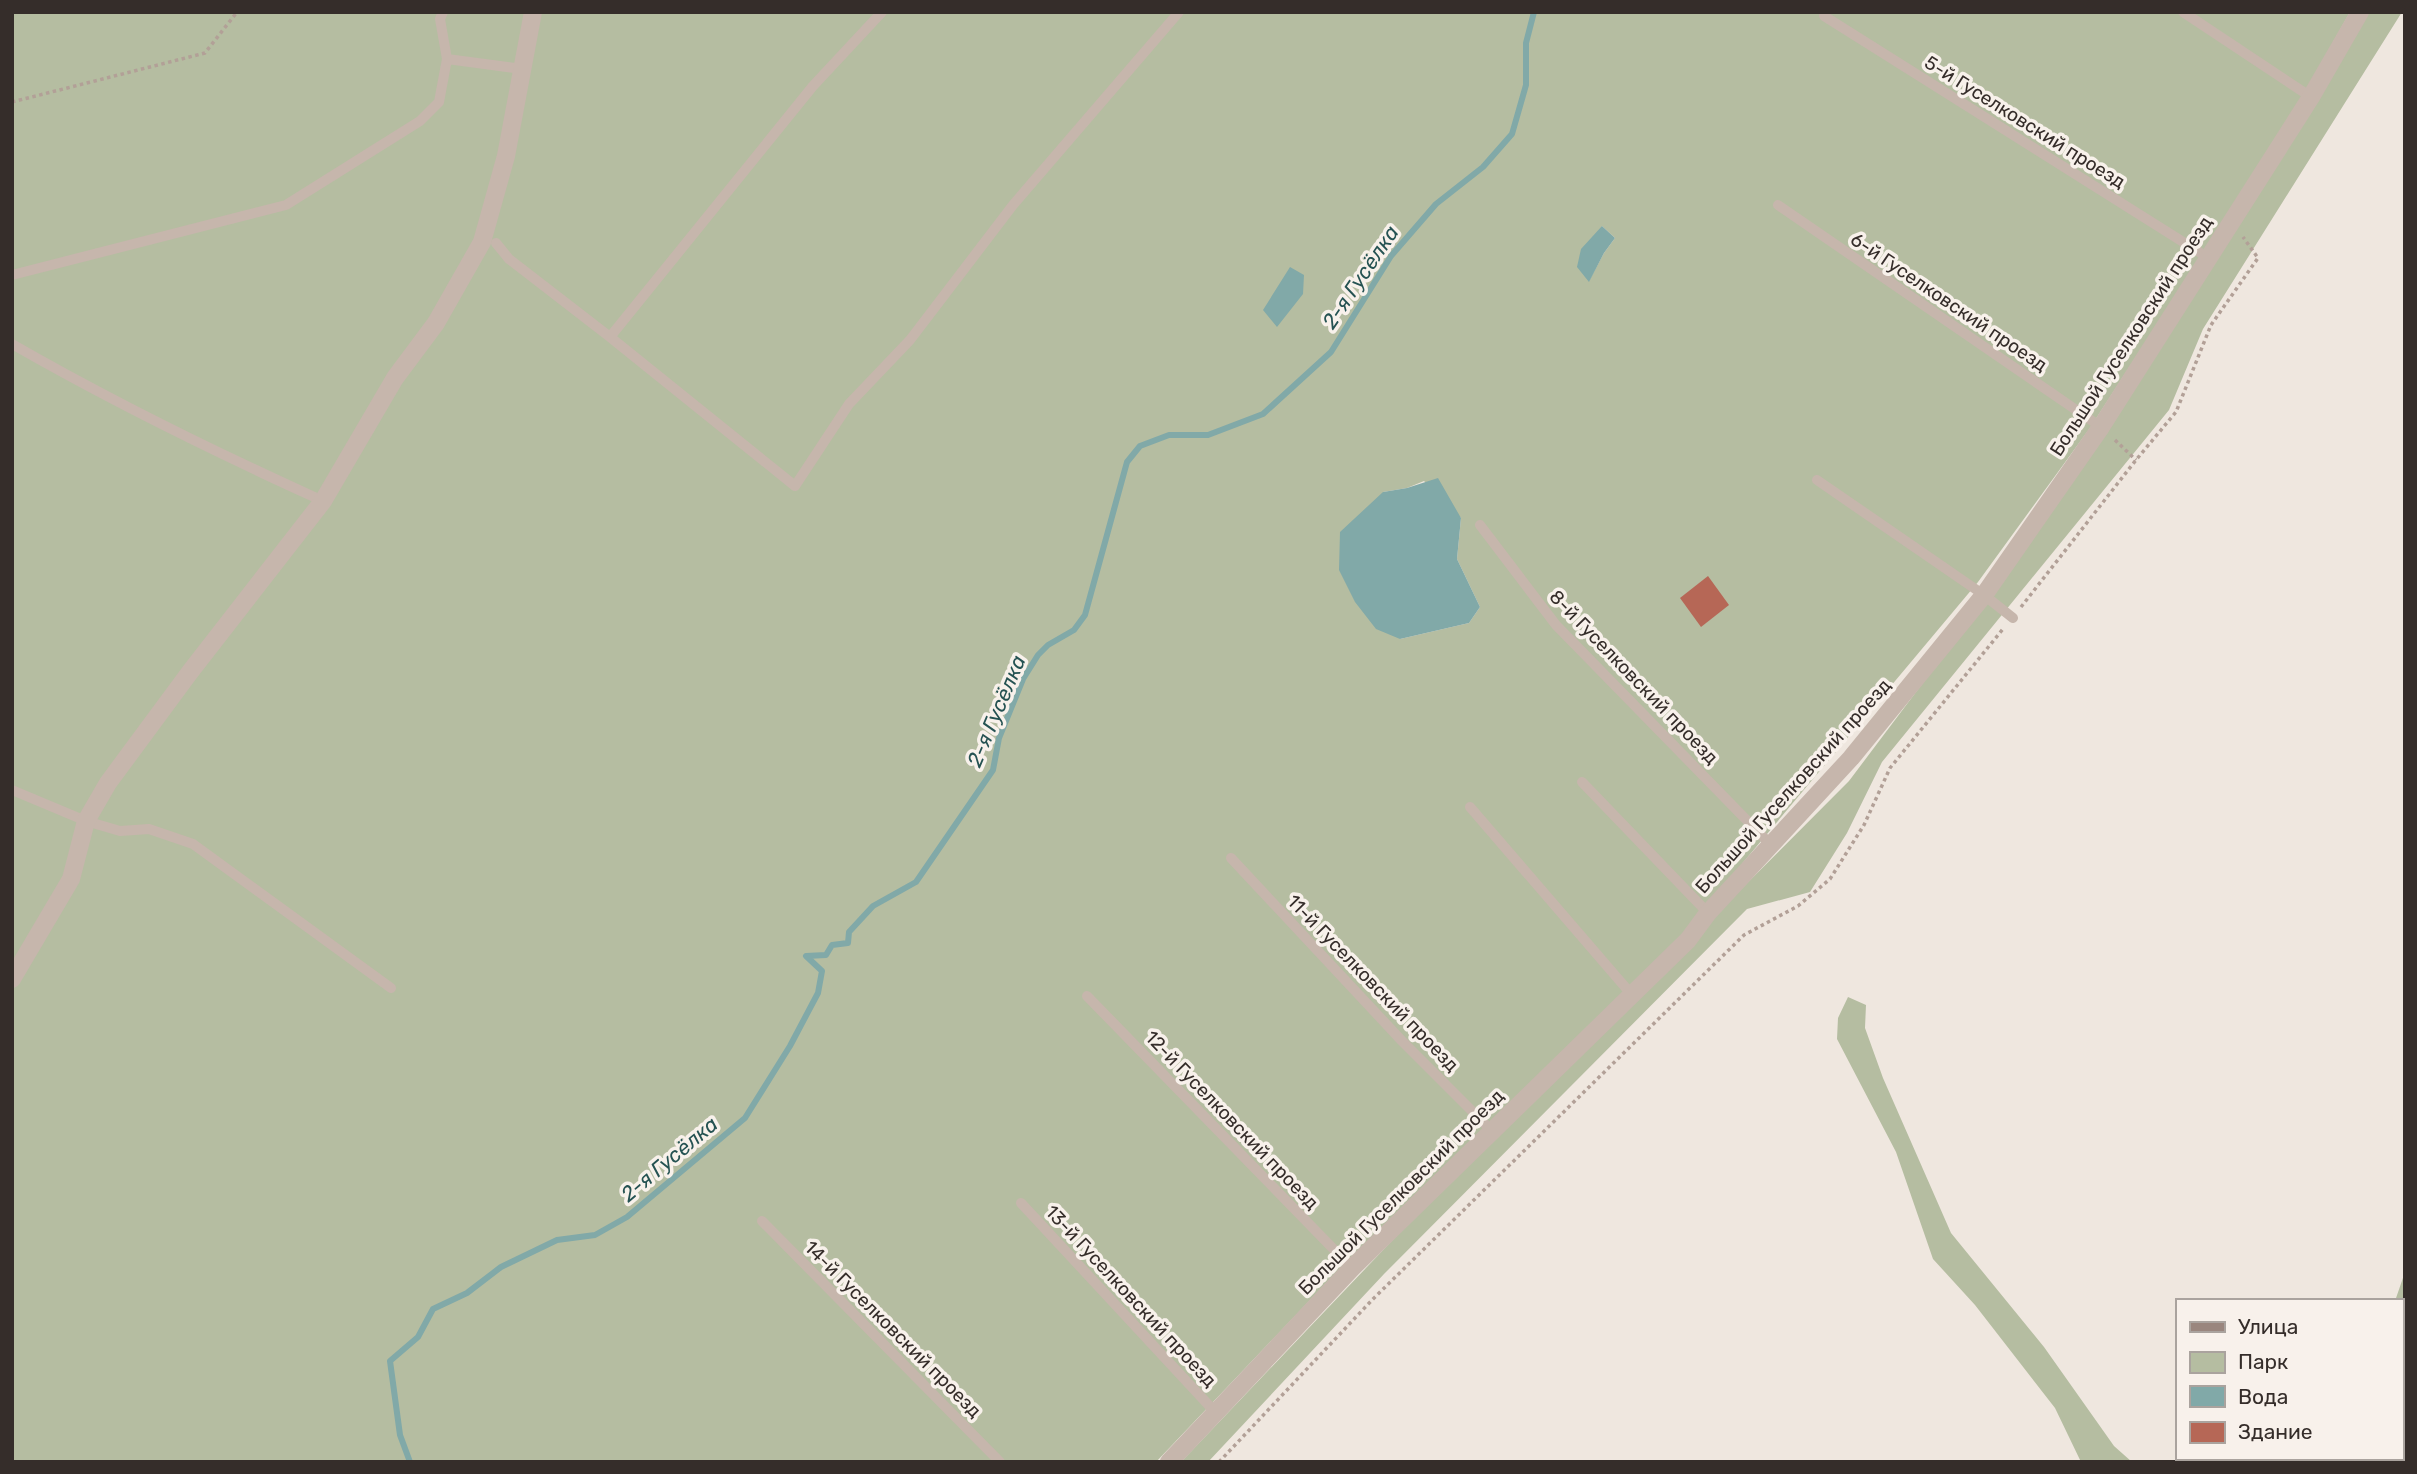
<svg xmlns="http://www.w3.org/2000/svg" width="2417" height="1474" font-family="Rubik,sans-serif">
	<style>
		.green { fill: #b5bda1; fill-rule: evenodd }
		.water { fill: #81a9a8 }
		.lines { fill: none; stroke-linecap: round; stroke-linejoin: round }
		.stream { stroke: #81a9a8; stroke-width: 6 }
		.building { fill: #b66756 }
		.path { stroke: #b2a097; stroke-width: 3.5; stroke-dasharray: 3.5 3.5; stroke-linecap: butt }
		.service { stroke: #c6b6ac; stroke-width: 10 }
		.minor { stroke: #c6b6ac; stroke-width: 18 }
		.secondary { stroke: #9a867e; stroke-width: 18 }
		.labels { text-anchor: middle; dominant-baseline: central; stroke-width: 7; stroke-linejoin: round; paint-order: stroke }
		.street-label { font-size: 19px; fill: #352d2a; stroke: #f8f1eb }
		.water-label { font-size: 21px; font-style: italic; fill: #255252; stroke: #f8f1eb }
	</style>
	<rect width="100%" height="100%" fill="#efe7df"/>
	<path class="green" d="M 12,12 L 2350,12 L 2295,110 L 2090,428 L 1978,582 L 1684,933 L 1333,1276 L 1156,1462 L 12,1462 ZM 1602,226 L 1615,238 L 1604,253 L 1589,281 ZM 1424,481 L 1461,518 L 1457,559 L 1480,607 L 1469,623 L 1400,639 L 1383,492 L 1407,488 Z
		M 2366,12 L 2402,12 L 2203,329 L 2169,410 L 1882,762 L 1847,833 L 1810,892 L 1747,909 L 1384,1274 L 1208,1462 L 1181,1462 L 1427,1204 L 1849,781 L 1968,623 Z
		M 1848,997 L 1866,1005 L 1865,1028 L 1883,1078 L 1951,1233 L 2044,1347 L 2114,1446 L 2132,1462 L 2081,1462 L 2055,1408 L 1975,1305 L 1933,1259 L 1896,1152 L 1837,1039 L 1838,1018 Z
		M 2405,1272 L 2405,1358 L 2401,1368 L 2401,1301 L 2395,1301 Z"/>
	<path class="water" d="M 1602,226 L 1615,238 L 1604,253 L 1589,282 L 1577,267 L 1581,249 Z
		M 1290,267 L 1304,275 L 1303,294 L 1277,327 L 1263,310 Z
		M 1438,478 L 1461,518 L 1457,559 L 1480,607 L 1469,623 L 1400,639 L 1376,629 L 1355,602 L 1339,570 L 1340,532 L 1383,492 L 1407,488 Z"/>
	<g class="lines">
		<path class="stream" d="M 410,1462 L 400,1435 L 390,1361 L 418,1337 L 433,1309 L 467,1293 L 501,1267 L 557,1240 L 595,1235 L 627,1217 L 745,1118 L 790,1046 L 818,993 L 822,971 L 806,956 L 826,955 L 832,945 L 848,943 L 849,932 L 873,906 L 916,882 L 993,770 L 999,738 L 1023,679 L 1038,655 L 1048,645 L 1074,630 L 1085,615 L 1127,462 L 1140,446 L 1169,435 L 1208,435 L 1263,414 L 1331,352 L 1391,256 L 1436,204 L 1483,167 L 1512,134 L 1526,85 L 1526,43 L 1534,12"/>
	</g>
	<path class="building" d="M 1708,576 L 1729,605 L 1701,627 L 1680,598 Z"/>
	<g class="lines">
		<path class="path" d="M 12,102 L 205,53 L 237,12
			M 2115,440 L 2136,460
			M 2021,607 L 2136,460 L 2176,412 L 2211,325 L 2258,258 L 2243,237
			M 1219,1462 L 1373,1299 L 1744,935 L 1798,906 L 1830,879 L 1864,825 L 1890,768 L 2003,629"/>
		<path class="service" d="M 443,12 L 440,19 L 447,59
			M 882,12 L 813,86 L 610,337 L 795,486 L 849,404 L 910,340 L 1013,205 L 1179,12
			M 2183,12 L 2311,97
			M 1824,16 L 2207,257
			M 1778,205 L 2101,427
			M 496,243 L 509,259 L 610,337
			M 12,275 L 286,205 L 420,121 L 439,102 L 447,59 L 522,69
			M 12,344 C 113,402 217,453 323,501
			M 1817,480 L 1984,595 L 2013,618
			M 1480,525 L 1556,625 L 1771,845
			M 1582,782 L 1708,913
			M 12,790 L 86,821 L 120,831 L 149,829 L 193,844 L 391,988
			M 1470,807 L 1632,995
			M 1231,858 L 1402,1041 L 1492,1131
			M 1087,996 L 1352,1268
			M 1021,1203 L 1216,1413
			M 762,1221 L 1000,1462"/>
		<path class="minor" d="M 12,979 L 71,879 L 86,821 L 108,783 L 190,672 L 323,501 L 395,378 L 436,323 L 482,242 L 506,156 L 533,12
			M 1169,1462 L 1352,1268 L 1688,940 L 1708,913 L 1851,758 L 1984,595 L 2101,427 L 2311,97 L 2360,12"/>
		<path class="secondary" d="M 2401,1418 L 2405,1408
			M 2386,1462 L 2387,1458"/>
	</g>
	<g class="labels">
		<g class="street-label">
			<text transform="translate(2025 122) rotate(32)">5-й Гуселковский проезд</text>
			<text transform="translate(1949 302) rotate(34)">6-й Гуселковский проезд</text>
			<text transform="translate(2131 336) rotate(-57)">Большой Гуселковский проезд</text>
			<text transform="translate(1634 677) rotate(46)">8-й Гуселковский проезд</text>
			<text transform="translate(1793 786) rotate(-48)">Большой Гуселковский проезд</text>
			<text transform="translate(1373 983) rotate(46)">11-й Гуселковский проезд</text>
			<text transform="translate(1232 1120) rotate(46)">12-й Гуселковский проезд</text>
			<text transform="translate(1401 1192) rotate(-45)">Большой Гуселковский проезд</text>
			<text transform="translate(1131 1296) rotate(47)">13-й Гуселковский проезд</text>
			<text transform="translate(893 1329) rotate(45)">14-й Гуселковский проезд</text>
		</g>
		<g class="water-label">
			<text transform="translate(1360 277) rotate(-56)">2-я Гусёлка</text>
			<text transform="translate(996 711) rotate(-67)">2-я Гусёлка</text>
			<text transform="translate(669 1159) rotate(-40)">2-я Гусёлка</text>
		</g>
	</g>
	<rect width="2417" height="1474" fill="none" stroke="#352d2a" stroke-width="28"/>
	<rect x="2176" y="1299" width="228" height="161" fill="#f8f1eb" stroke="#aaa39e" stroke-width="2"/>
	<rect x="2190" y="1322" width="35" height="10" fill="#9a867e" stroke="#aaa39e" stroke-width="2"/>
	<text x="2238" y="1334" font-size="21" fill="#352d2a">Улица</text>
	<rect x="2190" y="1352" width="35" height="21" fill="#b5bda1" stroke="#aaa39e" stroke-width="2"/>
	<text x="2238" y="1369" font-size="21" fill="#352d2a">Парк</text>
	<rect x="2190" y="1386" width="35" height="21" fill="#81a9a8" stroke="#aaa39e" stroke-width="2"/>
	<text x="2238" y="1404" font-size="21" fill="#352d2a">Вода</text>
	<rect x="2190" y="1422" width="35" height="21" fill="#b66756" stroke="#aaa39e" stroke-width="2"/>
	<text x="2238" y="1439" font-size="21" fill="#352d2a">Здание</text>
</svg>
